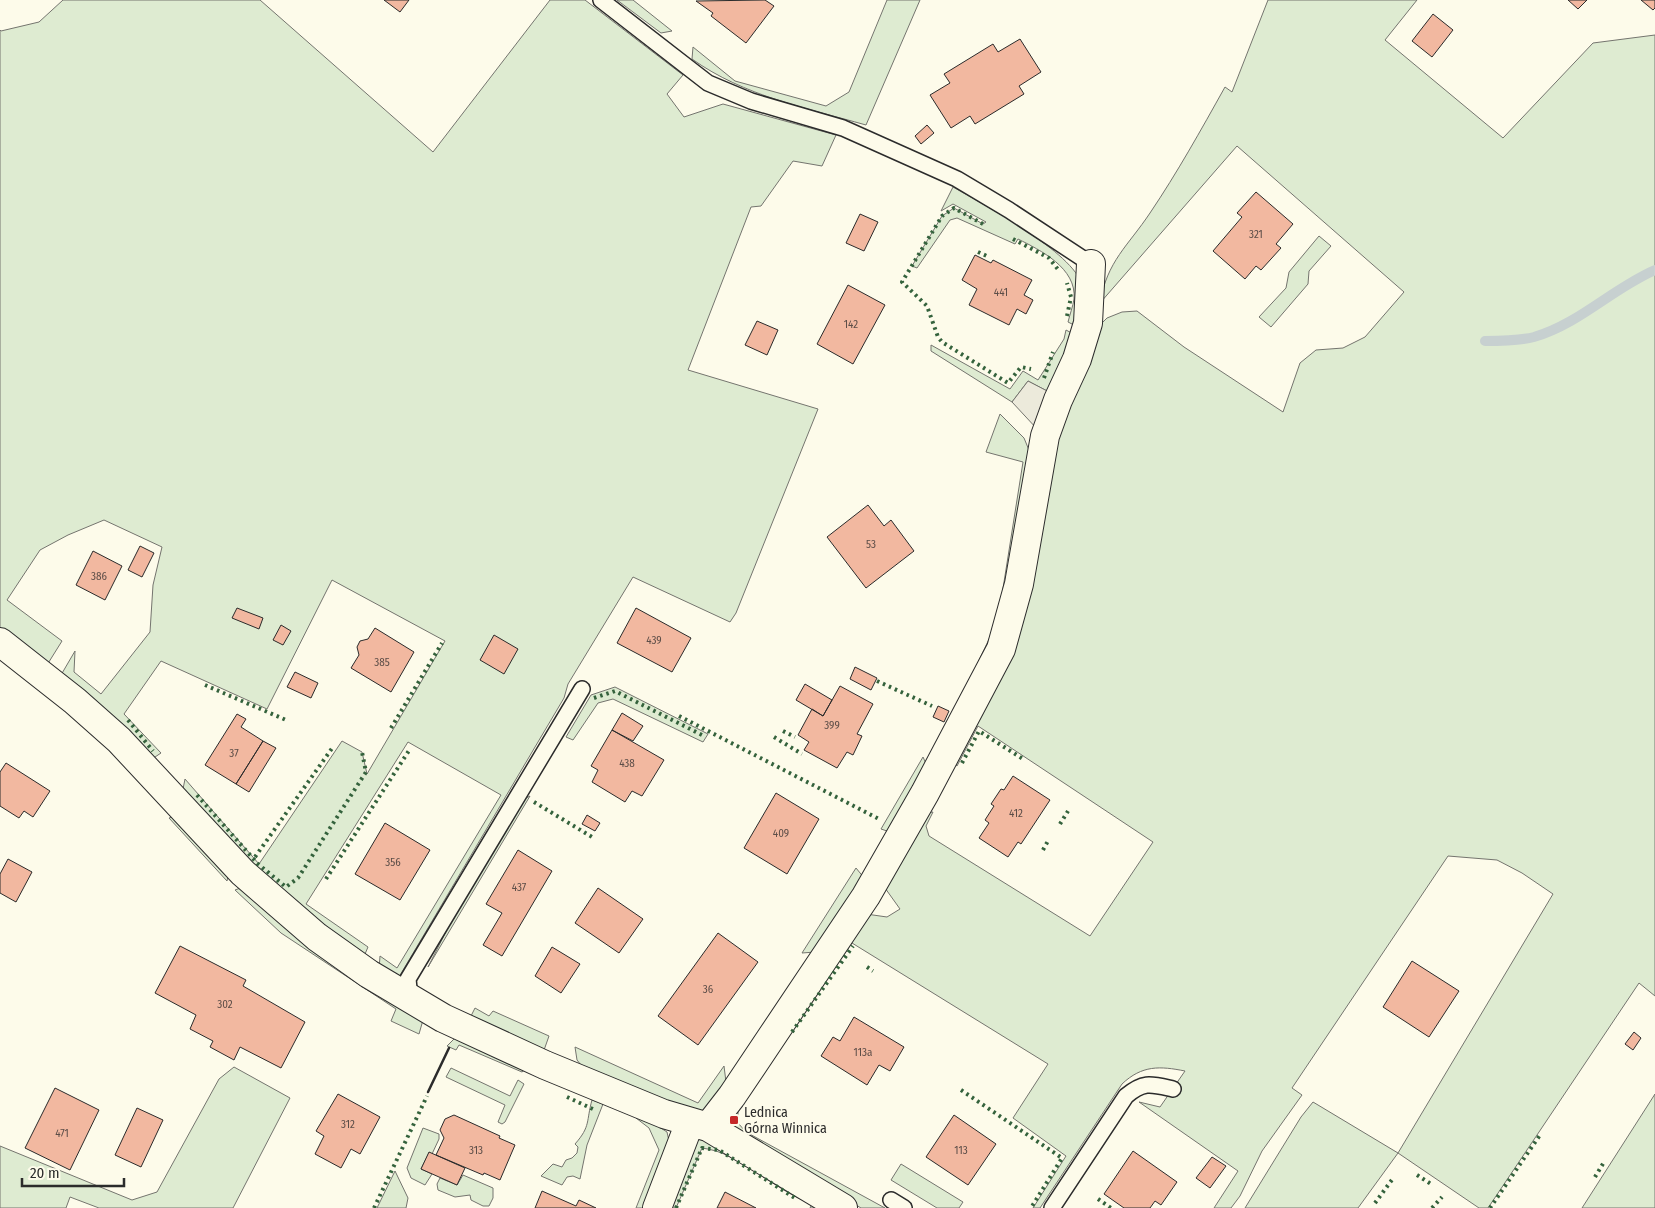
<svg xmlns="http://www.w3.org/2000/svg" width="1655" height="1208" font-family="'Fira Sans Condensed',sans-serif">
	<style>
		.green { fill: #deebd1; stroke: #74746e }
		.parking { fill: #eceadb; stroke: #74746e }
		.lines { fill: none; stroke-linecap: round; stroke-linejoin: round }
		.stream { stroke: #c7d0d0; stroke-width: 10 }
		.building { fill: #f2b8a0; stroke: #2b2b2b }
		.service-casing { stroke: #2b2b2b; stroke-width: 18 }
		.minor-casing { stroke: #2b2b2b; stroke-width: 30 }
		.service { stroke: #fdfbea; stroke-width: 15 }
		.minor { stroke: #fdfbea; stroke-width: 28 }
		.hedge { stroke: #34623c; stroke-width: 4; stroke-dasharray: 2.5 4; stroke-linecap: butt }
		.wall { stroke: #2b2b2b; stroke-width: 2.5 }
		.poi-dot { fill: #c62828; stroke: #fdfbea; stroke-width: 2 }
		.labels { text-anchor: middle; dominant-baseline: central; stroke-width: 4; stroke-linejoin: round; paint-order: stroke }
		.number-label { font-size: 11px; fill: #5d4e48 }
		.poi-label { font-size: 14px; fill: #2b2b2b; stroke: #fdfbea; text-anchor: start }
	</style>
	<rect width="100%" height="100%" fill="#fdfbea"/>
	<path class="green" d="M 63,0 L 260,0 L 433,152 L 550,0 L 585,0 L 683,75 L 667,94 L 684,117 L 723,104 L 836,135 L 822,166 L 793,161 L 761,206 L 751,207 L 688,370 L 818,409 L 736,613 L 730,622 L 633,577 L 568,684 L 564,698 L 399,977 L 379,970 L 380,956 L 397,968 L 501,795 L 408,742 L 306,904 L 368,947 L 365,954 L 358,957 L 289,903 L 183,789 L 185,779 L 259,864 L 342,741 L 362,752 L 367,774 L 445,641 L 332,580 L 267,709 L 161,661 L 124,714 L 161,753 L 149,761 L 61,675 L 75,651 L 74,672 L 101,694 L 150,632 L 153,585 L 162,547 L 104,520 L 68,535 L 40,550 L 7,600 L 62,641 L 47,665 L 0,630 L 0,30 L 1,31 L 39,22 Z
		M 617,0 L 633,0 L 672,31 L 661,33 Z
		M 887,0 L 920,0 L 866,125 C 806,108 744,96 692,59 L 693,47 L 735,81 L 826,106 L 849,92 Z
		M 1268,0 L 1417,0 L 1385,40 L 1503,138 L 1593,43 L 1655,35 L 1655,996 L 1639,983 L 1488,1208 L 1479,1208 L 1398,1153 L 1358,1208 L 1245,1208 L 1301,1117 L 1313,1102 L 1398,1153 L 1553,894 L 1522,873 L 1497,860 L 1448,856 L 1292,1088 L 1302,1095 L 1262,1151 L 1240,1196 L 1231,1208 L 1214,1208 L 1238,1171 L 1139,1102 L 1160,1107 L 1185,1071 C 1160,1066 1142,1065 1122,1084 L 1040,1208 L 1033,1208 L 1066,1156 L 1013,1118 L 1048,1064 L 852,943 L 752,1083 L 866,914 L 887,917 L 900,909 L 885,888 L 926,813 L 933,812 L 926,826 L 929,836 L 1090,936 L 1153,842 L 978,726 L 957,766 L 952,762 L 1053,433 L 1095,330 L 1107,318 L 1122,312 L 1137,311 L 1184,347 L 1283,412 L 1300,363 L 1316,350 L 1343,348 L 1365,337 L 1404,292 L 1237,146 L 1100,303 C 1107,261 1128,246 1150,213 C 1177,173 1201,130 1225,87 L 1232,92 Z
		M 953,187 C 983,204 1074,253 1082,285 C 1084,297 1079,315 1078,327 L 1068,322 C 1070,314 1073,306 1074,299 C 1077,268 1040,250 1018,239 L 1015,244 L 957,218 L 950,220 L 917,268 L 912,266 L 942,216 L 954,208 L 983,224 L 986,222 L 953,204 L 941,211 Z
		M 1319,236 L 1331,246 L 1309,271 L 1308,284 L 1271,327 L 1259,317 L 1286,288 L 1289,272 Z
		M 1066,330 L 1077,336 L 1051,393 L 1028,381 L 1012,402 L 931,351 L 931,345 L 1010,389 L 1023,371 L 1038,380 L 1064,339 Z
		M 1000,414 L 1024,438 L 1031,455 L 1000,626 L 974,671 L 998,620 L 1023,462 L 986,452 Z
		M 615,687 L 708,734 L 703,742 L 613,699 L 598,703 L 573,740 L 566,737 L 591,695 Z
		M 923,757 L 929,770 L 897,828 L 887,831 L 881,829 Z
		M 530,796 L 428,967 L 460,904 L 524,799 Z
		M 176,816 L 228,876 L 227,881 L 169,818 Z
		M 856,868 L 865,879 L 815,952 L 802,953 Z
		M 243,887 L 423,1020 L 419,1034 L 391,1021 L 396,1009 L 281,933 L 235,890 Z
		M 475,1008 L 489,1016 L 493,1011 L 549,1036 L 543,1053 L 469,1020 Z
		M 458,1035 L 526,1069 L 522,1072 L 459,1045 L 456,1050 L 447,1046 Z
		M 575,1047 L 698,1103 L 724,1066 L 726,1082 L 706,1110 L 695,1112 L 585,1070 L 577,1060 Z
		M 234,1067 L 290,1098 L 233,1208 L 99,1208 L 70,1197 L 66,1208 L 0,1208 L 0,1146 L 132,1200 L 157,1192 L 219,1079 Z
		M 451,1068 L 510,1096 L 518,1080 L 524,1084 L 505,1122 L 502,1124 L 498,1122 L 505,1105 L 446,1077 Z
		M 1655,1094 L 1655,1208 L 1582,1208 Z
		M 592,1100 L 603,1104 L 587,1145 L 580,1179 L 573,1176 L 567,1177 L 562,1185 L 541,1176 L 553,1164 L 562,1167 L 566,1160 L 572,1158 L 577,1153 L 578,1147 L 575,1144 C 591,1126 586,1121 592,1100 Z
		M 738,1112 L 738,1123 L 746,1132 L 885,1208 L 861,1208 L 739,1134 L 729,1121 L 731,1114 Z
		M 642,1116 L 667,1132 L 669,1141 L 647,1208 L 636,1208 L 659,1150 L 649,1128 L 636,1118 Z
		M 423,1128 L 439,1134 L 439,1139 L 432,1154 L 429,1153 L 421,1169 L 432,1174 L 425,1185 L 411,1178 L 407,1168 Z
		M 702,1139 L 829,1208 L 810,1208 L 812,1204 C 773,1190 742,1153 702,1148 L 676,1208 L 665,1208 L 697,1140 Z
		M 901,1164 L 963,1202 L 959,1208 L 937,1208 L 891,1180 Z
		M 395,1171 L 408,1198 L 406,1208 L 377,1208 Z
		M 463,1175 L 493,1188 L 493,1198 L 489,1206 L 483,1206 L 471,1200 L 470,1195 L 455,1197 L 438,1190 L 437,1184 L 440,1178 L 457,1185 Z"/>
	<path class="parking" d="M 1028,381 L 1051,393 L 1038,430 L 1012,402 Z"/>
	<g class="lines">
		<path class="stream" d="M 1485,341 C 1501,341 1518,341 1534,337 C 1579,324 1613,288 1655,270"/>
	</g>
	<path class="building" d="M 384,0 L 409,0 L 400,12 Z
		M 765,0 L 774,6 L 746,43 L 711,16 L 713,13 L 696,1 Z
		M 1568,0 L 1587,0 L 1578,9 Z
		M 1641,0 L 1655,0 L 1655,8 L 1653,10 Z
		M 1433,14 L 1453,30 L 1432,57 L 1412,41 Z
		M 1020,39 L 1041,72 L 1019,86 L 1024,94 L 975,124 L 970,116 L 951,128 L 930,95 L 950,83 L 944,74 L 993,44 L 998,52 Z
		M 927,125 L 934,133 L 921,144 L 915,136 Z
		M 1256,192 L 1293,224 L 1276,244 L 1281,248 L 1261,270 L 1256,266 L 1245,279 L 1213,251 L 1242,217 L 1237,213 Z
		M 860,214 L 878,222 L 864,251 L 846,243 Z
		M 975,255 L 991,263 L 993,260 L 1032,280 L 1024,295 L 1033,300 L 1026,314 L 1017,309 L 1009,325 L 969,305 L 977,289 L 962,280 Z
		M 848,285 L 885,305 L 853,364 L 817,344 Z
		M 757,321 L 778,330 L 767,355 L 745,345 Z
		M 868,505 L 884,526 L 891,520 L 914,551 L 866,588 L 827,537 Z
		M 140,546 L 154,553 L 142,577 L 128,570 Z
		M 93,551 L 122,566 L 105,600 L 76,585 Z
		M 237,608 L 263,618 L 259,629 L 232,618 Z
		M 636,608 L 691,638 L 672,672 L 617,643 Z
		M 281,625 L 291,631 L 283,645 L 273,640 Z
		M 375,628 L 414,652 L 391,692 L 351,668 L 359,655 L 357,647 L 360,641 L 368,639 Z
		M 494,635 L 518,649 L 504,674 L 480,660 Z
		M 855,667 L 877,678 L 871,690 L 850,679 Z
		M 295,672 L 318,683 L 311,698 L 287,687 Z
		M 805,684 L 832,700 L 823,716 L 796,700 Z
		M 840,686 L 873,704 L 857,734 L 862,736 L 853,755 L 847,752 L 837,768 L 804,750 L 809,742 L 798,735 L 812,709 L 823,716 Z
		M 938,706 L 949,711 L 944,722 L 933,717 Z
		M 622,713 L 643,726 L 633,741 L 612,730 Z
		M 237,714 L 246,719 L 241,727 L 263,741 L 236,784 L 205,765 Z
		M 612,730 L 664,760 L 642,796 L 632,791 L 625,802 L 592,782 L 598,770 L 591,766 Z
		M 263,741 L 276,748 L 249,792 L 236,784 Z
		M 6,763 L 50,791 L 33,817 L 24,811 L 19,818 L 0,806 L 0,772 Z
		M 1013,776 L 1050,800 L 1021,844 L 1018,842 L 1008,857 L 979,838 L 989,823 L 985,820 L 994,806 L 991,804 L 1001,789 L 1004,790 Z
		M 776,793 L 819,819 L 787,874 L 744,848 Z
		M 587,815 L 600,823 L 595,831 L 582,824 Z
		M 385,823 L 430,850 L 400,900 L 355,874 Z
		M 518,850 L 552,871 L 502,956 L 483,945 L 502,913 L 486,904 Z
		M 8,859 L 32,872 L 16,902 L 0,893 L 0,874 Z
		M 598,888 L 643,919 L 619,953 L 575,923 Z
		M 718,933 L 758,962 L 698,1045 L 658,1016 Z
		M 180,946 L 246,980 L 243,986 L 305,1022 L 281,1068 L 240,1047 L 234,1060 L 210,1047 L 213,1041 L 190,1029 L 196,1015 L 155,993 Z
		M 552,947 L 580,964 L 561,993 L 535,976 Z
		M 1412,961 L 1459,991 L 1429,1037 L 1383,1007 Z
		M 854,1017 L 904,1047 L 890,1071 L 879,1065 L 867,1085 L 821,1056 L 833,1037 L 840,1041 Z
		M 1634,1032 L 1641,1038 L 1633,1050 L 1625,1044 Z
		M 55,1088 L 99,1110 L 70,1170 L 25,1148 Z
		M 338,1094 L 380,1117 L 360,1154 L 351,1149 L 341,1168 L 315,1154 L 324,1136 L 316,1131 Z
		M 137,1108 L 163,1120 L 141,1167 L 115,1155 Z
		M 454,1115 L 500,1136 L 499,1138 L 515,1145 L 500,1180 L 484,1173 L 483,1175 L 436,1155 L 444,1138 L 440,1130 L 445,1119 Z
		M 954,1115 L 996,1144 L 968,1185 L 926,1157 Z
		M 1133,1151 L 1177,1182 L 1161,1205 L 1155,1201 L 1150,1208 L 1124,1208 L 1104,1194 Z
		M 429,1152 L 465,1168 L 457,1185 L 421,1169 Z
		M 1212,1157 L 1226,1166 L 1210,1188 L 1196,1178 Z
		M 542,1191 L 576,1206 L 579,1200 L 596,1208 L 535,1208 Z
		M 725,1192 L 756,1208 L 717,1208 Z"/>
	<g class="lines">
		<defs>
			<path id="service" d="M 601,0 L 708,83 L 751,101 L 843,128 L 957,179 L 1009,210 L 1091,264
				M 410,999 L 408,979 L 582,689
				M 891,1200 L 904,1208
				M 1052,1208 L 1126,1096 C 1144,1081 1151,1084 1173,1089"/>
			<path id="minor" d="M 0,642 L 75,701 L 119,740 L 243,873 L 317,937 L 369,974 L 443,1018 L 545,1065 L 664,1114 L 708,1127 L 843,1208
				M 708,1127 L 732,1096 L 866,896 L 925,793 L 1001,649 L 1019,584 L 1045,436 L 1058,400 L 1077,359 L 1088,323 L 1091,264
				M 657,1208 L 690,1122"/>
		</defs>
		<use href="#service" class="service-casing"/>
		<use href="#minor" class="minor-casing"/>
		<use href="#service" class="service"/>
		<use href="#minor" class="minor"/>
		<path class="hedge" d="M 983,224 L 954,208 L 942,216 L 902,282 L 927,306 L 938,337 L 942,342 L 1008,383 L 1021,367 L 1031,369
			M 1013,239 L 1049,258 L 1060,272
			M 978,252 L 989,257
			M 1067,316 L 1071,297 L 1067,283
			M 1044,378 L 1053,352
			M 877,681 L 932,706
			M 205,685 L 286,720
			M 594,698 L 615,691 L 702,735
			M 679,716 L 879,819
			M 128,720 L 153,751
			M 391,728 L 442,643
			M 783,731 L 795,737
			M 774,737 L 802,754
			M 962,763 L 979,731 L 1023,759
			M 197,795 L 258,864 L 286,887 L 298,878 L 366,772 L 362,752
			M 534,802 L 592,837
			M 1060,824 L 1068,811
			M 1043,850 L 1049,839
			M 255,857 L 333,747
			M 326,879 L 410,749
			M 867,967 L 873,971
			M 792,1032 L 853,946
			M 961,1090 L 1062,1158 L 1031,1208
			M 567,1097 L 595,1110
			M 1417,1175 L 1431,1184
			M 1595,1177 L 1604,1162
			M 1098,1199 L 1111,1208
			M 1375,1203 L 1394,1177
			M 374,1208 L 427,1096
			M 676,1208 L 702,1148 L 719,1150 L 795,1198
			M 1432,1208 L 1442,1197
			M 1490,1208 L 1540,1135"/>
		<path class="wall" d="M 428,1092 L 449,1048"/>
	</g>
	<rect class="poi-dot" x="729" y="1115" width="10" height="10" rx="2.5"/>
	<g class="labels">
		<g class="number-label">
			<text x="1256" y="234">321</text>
			<text x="1001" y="292">441</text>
			<text x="851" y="324">142</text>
			<text x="871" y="544">53</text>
			<text x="99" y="576">386</text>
			<text x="654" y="640">439</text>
			<text x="382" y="662">385</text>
			<text x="832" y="725">399</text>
			<text x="234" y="753">37</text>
			<text x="627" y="763">438</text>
			<text x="1016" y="813">412</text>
			<text x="781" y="833">409</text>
			<text x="393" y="862">356</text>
			<text x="519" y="887">437</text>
			<text x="708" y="989">36</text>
			<text x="225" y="1004">302</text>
			<text x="863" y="1052">113a</text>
			<text x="348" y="1124">312</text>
			<text x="62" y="1133">471</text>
			<text x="476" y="1150">313</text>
			<text x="961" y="1150">113</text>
		</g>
		<g class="poi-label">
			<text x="744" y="1112">Lednica<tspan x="744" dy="16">Górna Winnica</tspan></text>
		</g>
	</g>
	<path d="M22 1178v8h102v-8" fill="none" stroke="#2b2b2b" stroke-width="2.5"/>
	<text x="30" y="1178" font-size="15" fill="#2b2b2b" stroke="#fdfbea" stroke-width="4" paint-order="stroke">20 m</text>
</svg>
